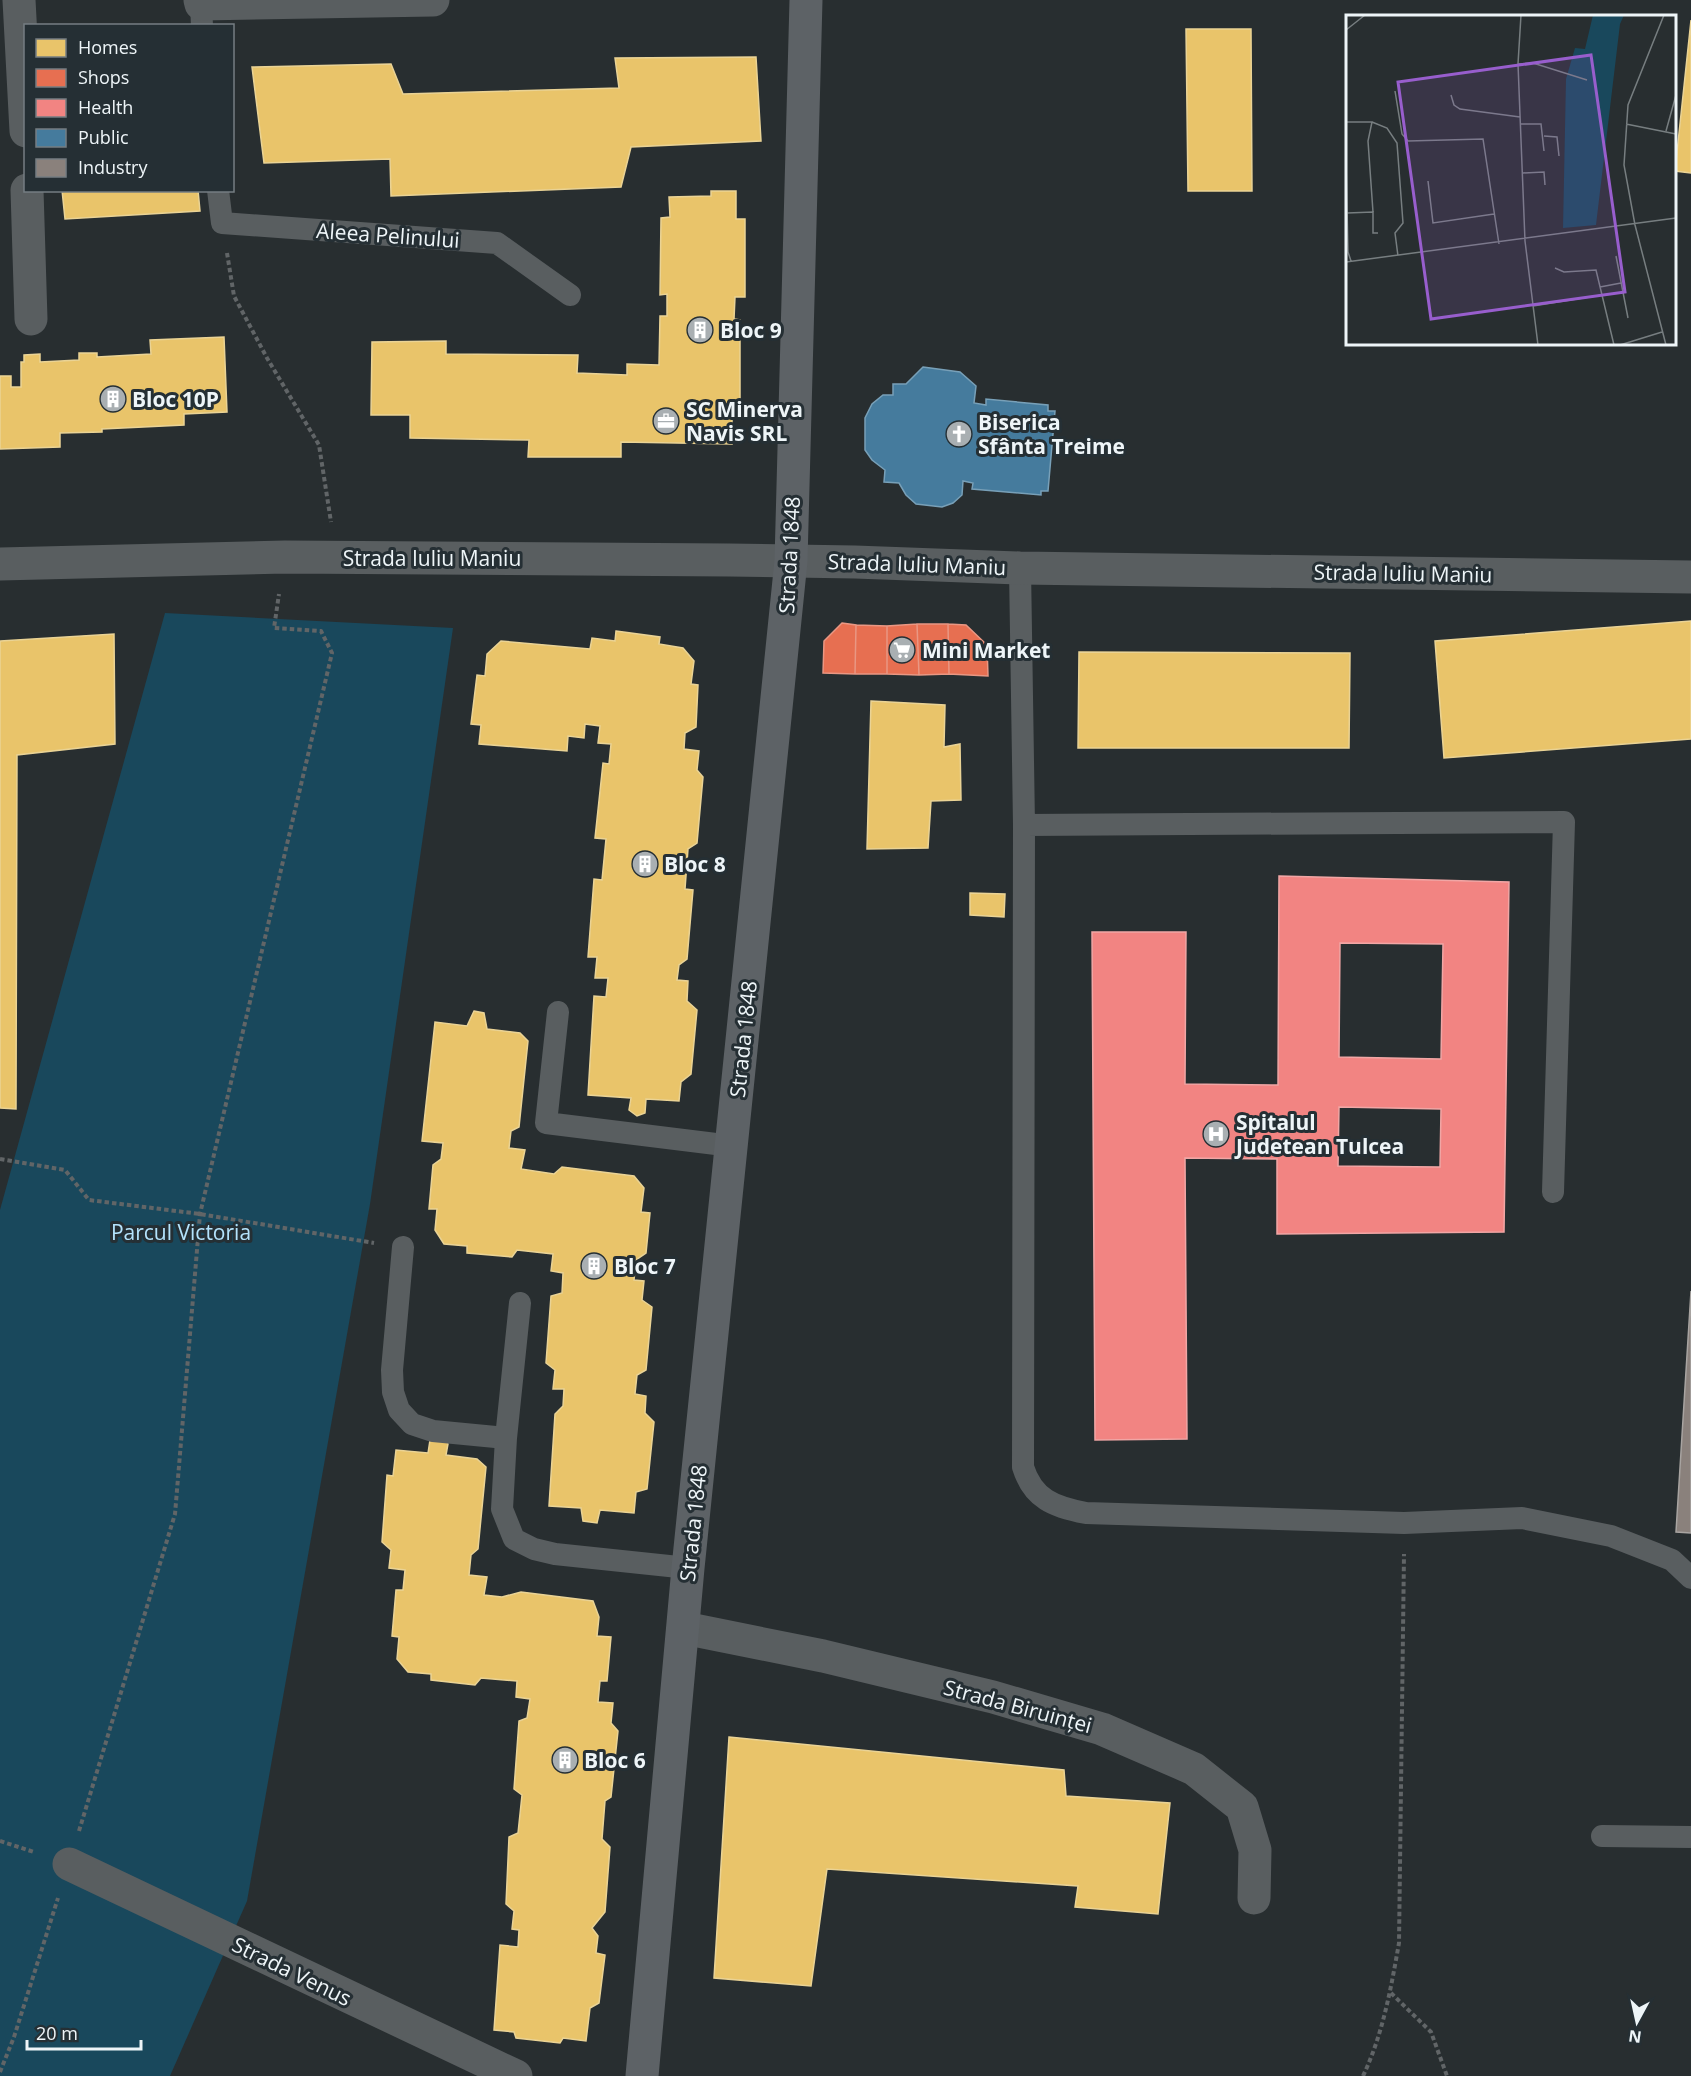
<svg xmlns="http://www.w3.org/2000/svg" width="1691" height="2076" font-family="'Open Sans',sans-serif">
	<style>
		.green { fill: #19485c }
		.homes { fill: #e9c46a; stroke: #ead395; stroke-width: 1.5 }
		.shops { fill: #e76f51; stroke: #e99783; stroke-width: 1.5 }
		.health { fill: #f28482; stroke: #f1a6a5; stroke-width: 1.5; fill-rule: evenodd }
		.public { fill: #457b9d; stroke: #78a0b8; stroke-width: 1.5 }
		.industry { fill: #8a817c; stroke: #a8a4a1; stroke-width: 1.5 }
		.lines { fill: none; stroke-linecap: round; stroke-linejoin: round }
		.path { stroke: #616567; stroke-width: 4; stroke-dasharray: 4.5 3; stroke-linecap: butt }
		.service { stroke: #595e60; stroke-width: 22 }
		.minor { stroke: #595e60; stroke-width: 33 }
		.secondary { stroke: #5d6266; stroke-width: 33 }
		.labels { text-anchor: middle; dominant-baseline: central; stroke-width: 6; stroke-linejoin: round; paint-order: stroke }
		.street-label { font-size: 21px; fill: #eef5f8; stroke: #252f34 }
		.poi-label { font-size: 21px; font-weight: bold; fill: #eef5f8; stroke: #252f34; text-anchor: start }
		.park-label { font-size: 21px; fill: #b4e3fc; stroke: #252f34 }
		.inset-road { fill: none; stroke: #777e80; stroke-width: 1.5 }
		.view { fill: #985ecd; fill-opacity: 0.15; stroke: #985ecd; stroke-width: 3 }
		.inset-edge { fill: none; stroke: #eef5f8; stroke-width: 3 }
	</style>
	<rect width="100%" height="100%" fill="#282e30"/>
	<path class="green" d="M 165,613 L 453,628 L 370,1204 L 247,1901 L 170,2076 L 0,2076 L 0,1210 Z"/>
	<path class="homes" d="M 1691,20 L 1691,173 L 1675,171 Z
		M 1186,29 L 1251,29 L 1252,191 L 1188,191 Z
		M 756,57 L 761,141 L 631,147 L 621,187 L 391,196 L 390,159 L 264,163 L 252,67 L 391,64 L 403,94 L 619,88 L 615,58 Z
		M 62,190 L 198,190 L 200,211 L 65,219 Z
		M 711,191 L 736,191 L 736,219 L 745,219 L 745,297 L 735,297 L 734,319 L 740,320 L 740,410 L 732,409 L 732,444 L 621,442 L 621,457 L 528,457 L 529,440 L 410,438 L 410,415 L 371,415 L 372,342 L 446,341 L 446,354 L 578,355 L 577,373 L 627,375 L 627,364 L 659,365 L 660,316 L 667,316 L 667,294 L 660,295 L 661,218 L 670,217 L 669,197 L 711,196 Z
		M 224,337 L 227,412 L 184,414 L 184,425 L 102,429 L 102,432 L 60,433 L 60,447 L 0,449 L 0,376 L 11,376 L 11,387 L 21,387 L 21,362 L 24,362 L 24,355 L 40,354 L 40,362 L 79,360 L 79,353 L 97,353 L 97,357 L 151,354 L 150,340 Z
		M 1691,621 L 1691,739 L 1444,758 L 1435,641 Z
		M 616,631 L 660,637 L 659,644 L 683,648 L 694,661 L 691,684 L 698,685 L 696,727 L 685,733 L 684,749 L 699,751 L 697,770 L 703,777 L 697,843 L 688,849 L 685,889 L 693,890 L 687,959 L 679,965 L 677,980 L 688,981 L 687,1001 L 697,1010 L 691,1074 L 681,1082 L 679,1101 L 646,1099 L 645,1113 L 637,1116 L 629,1110 L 631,1098 L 588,1095 L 594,996 L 606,997 L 608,978 L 595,978 L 597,957 L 588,957 L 594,879 L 602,880 L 606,839 L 595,838 L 603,763 L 609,764 L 611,744 L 598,743 L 600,726 L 585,724 L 584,738 L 568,736 L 567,751 L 479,744 L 481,725 L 471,724 L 477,675 L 485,676 L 487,654 L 501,641 L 590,649 L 592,638 L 615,641 Z
		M 114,634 L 115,744 L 17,755 L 16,1109 L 0,1108 L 0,641 Z
		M 1079,652 L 1350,653 L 1349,748 L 1078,748 Z
		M 871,701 L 945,705 L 944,747 L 960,744 L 961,800 L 931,801 L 928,848 L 867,849 Z
		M 970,893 L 1005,894 L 1004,917 L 970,915 Z
		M 474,1011 L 484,1013 L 487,1029 L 520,1033 L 528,1041 L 519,1127 L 511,1131 L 509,1148 L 525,1150 L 521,1169 L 554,1174 L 562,1167 L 634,1176 L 644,1188 L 641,1212 L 650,1213 L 646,1253 L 636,1260 L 634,1280 L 644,1281 L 642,1300 L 652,1307 L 646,1370 L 637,1375 L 635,1394 L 646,1396 L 645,1413 L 654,1422 L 647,1489 L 636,1492 L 634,1513 L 600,1510 L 597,1523 L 583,1521 L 581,1508 L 549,1506 L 555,1414 L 563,1406 L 564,1389 L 553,1389 L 555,1370 L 546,1363 L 551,1296 L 562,1293 L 563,1273 L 551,1271 L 553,1254 L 517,1250 L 512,1257 L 467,1253 L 467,1246 L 444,1244 L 435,1230 L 437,1209 L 429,1209 L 433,1165 L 441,1159 L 443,1143 L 422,1141 L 435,1022 L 467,1026 Z
		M 444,1437 L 448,1444 L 446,1455 L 477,1459 L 486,1467 L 478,1549 L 471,1555 L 469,1575 L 487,1577 L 484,1595 L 502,1597 L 521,1592 L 593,1601 L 599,1617 L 597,1636 L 611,1637 L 607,1681 L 600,1681 L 598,1702 L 613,1703 L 611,1723 L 618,1731 L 611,1797 L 605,1801 L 602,1839 L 610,1847 L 605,1912 L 592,1928 L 598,1936 L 596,1953 L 605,1955 L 599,2003 L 590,2008 L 586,2041 L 563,2038 L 560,2043 L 516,2038 L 514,2032 L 494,2030 L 500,1945 L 518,1947 L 519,1930 L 512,1929 L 514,1911 L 506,1904 L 509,1837 L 518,1833 L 522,1795 L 514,1789 L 519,1721 L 527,1718 L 530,1699 L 516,1697 L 517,1681 L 481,1678 L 475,1685 L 431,1680 L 431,1674 L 408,1672 L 397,1659 L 399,1637 L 392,1636 L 396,1590 L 403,1590 L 405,1570 L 389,1568 L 391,1550 L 382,1542 L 387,1475 L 393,1476 L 396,1450 L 428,1453 L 430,1440 Z
		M 729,1737 L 1064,1770 L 1066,1796 L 1170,1803 L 1158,1914 L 1075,1907 L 1078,1886 L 827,1869 L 811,1986 L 714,1978 Z"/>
	<path class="shops" d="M 842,623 L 856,625 L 855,674 L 823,673 L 824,641 Z
		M 917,624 L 948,624 L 949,674 L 919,675 Z
		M 917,624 L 919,675 L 887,674 L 887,626 Z
		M 948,624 L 966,625 L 987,645 L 988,676 L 949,674 Z
		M 856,625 L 887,626 L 887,674 L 855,674 Z"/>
	<path class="health" d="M 1279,876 L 1509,882 L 1504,1232 L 1277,1234 L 1277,1159 L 1185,1158 L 1187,1439 L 1095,1440 L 1092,932 L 1186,932 L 1185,1084 L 1278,1085 ZM 1340,943 L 1443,944 L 1441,1059 L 1339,1057 ZM 1339,1107 L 1441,1109 L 1440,1167 L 1338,1166 Z"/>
	<path class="public" d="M 923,367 L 960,372 L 976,386 L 974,403 L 986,405 L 986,399 L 1048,405 L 1048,411 L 1055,411 L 1048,491 L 1041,491 L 1041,495 L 972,489 L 973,483 L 963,481 L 962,495 L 953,503 L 942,507 L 916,504 L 906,495 L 899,483 L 884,482 L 885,470 L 872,460 L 865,450 L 865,418 L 872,404 L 883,395 L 893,395 L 893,384 L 906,384 Z"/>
	<path class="industry" d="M 1691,1291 L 1691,1533 L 1676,1532 Z"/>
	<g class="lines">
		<path class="path" d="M 227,253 L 234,296 L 267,358 L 319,445 L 331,522
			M 0,1159 L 65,1170 L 89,1200 L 200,1214 L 374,1243
			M 79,1831 L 175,1514 L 200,1214 L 332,653 L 321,631 L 274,628 L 279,594
			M 0,1841 L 34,1852
			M 1391,1993 L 1431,2032 L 1447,2076
			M 0,2072 L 14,2037 L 58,1898
			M 1363,2076 C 1383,2034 1391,1988 1399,1943 L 1404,1554"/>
		<path class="service" d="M 201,4 L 202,26
			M 218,190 L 222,223 L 497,243 L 570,295
			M 1020,568 L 1024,825 L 1023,1467 C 1033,1499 1054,1507 1086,1513 L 1404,1523 L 1522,1518 L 1611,1536 L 1672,1560 L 1691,1578
			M 1024,825 L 1564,822 L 1553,1192
			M 558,1012 L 546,1123 L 732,1146
			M 403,1247 L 392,1370 L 393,1392 L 399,1410 L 412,1424 L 433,1431 L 506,1438
			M 520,1303 L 506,1438 L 502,1509 L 514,1539 L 534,1549 L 555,1554 L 688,1568
			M 1602,1836 L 1691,1837"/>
		<path class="minor" d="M 19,0 L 26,131
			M 200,0 L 201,4 L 433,0
			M 27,190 L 31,319
			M 0,564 L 285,557 L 729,560 L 855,562 L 1020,568 L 1691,577
			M 684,1628 L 823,1656 L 993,1697 L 1102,1729 L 1194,1769 L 1242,1807 L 1255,1850 L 1254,1898
			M 69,1864 L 516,2076"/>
		<path class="secondary" d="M 642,2076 L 688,1568 L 791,561 L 806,0"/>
	</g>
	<defs>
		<symbol id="building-disc" viewBox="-11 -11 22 22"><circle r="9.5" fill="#a9afb2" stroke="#252f34"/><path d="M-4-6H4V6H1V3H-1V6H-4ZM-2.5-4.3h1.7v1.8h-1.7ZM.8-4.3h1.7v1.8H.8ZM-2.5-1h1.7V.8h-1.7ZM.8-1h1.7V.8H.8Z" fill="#fff"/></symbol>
		<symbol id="office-disc" viewBox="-11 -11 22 22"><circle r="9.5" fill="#a9afb2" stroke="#252f34"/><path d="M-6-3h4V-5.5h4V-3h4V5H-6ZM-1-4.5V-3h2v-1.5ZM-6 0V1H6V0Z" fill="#fff"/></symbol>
		<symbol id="church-disc" viewBox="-11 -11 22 22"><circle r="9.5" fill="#a9afb2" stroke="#252f34"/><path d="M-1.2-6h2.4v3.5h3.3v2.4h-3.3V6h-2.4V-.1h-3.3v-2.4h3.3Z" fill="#fff"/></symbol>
		<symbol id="supermarket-disc" viewBox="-11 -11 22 22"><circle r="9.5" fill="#a9afb2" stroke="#252f34"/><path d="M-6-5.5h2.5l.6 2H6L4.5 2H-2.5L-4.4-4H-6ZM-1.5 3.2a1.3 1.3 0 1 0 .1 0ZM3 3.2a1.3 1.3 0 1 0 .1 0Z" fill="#fff"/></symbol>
		<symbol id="hospital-disc" viewBox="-11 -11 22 22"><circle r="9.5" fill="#a9afb2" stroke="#252f34"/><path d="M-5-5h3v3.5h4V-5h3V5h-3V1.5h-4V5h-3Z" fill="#fff"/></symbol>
	</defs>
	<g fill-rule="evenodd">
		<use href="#building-disc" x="685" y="315" width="30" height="30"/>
		<use href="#building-disc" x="98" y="384" width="30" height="30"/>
		<use href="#office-disc" x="651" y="406" width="30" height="30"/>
		<use href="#church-disc" x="944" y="419" width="30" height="30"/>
		<use href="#supermarket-disc" x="887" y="635" width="30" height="30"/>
		<use href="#building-disc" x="630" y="849" width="30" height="30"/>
		<use href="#hospital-disc" x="1201" y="1119" width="30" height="30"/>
		<use href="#building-disc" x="579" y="1251" width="30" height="30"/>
		<use href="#building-disc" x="550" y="1745" width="30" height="30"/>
	</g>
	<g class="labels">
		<g class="street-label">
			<text transform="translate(388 235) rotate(4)">Aleea Pelinului</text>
			<text transform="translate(789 555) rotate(-87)">Strada 1848</text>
			<text x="432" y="558">Strada Iuliu Maniu</text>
			<text transform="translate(917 564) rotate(2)">Strada Iuliu Maniu</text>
			<text transform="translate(1403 573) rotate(1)">Strada Iuliu Maniu</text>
			<text transform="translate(743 1039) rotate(-84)">Strada 1848</text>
			<text transform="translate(693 1523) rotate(-84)">Strada 1848</text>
			<text transform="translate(1018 1706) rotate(15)">Strada Biruinței</text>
			<text transform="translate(292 1971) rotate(26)">Strada Venus</text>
		</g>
		<g class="poi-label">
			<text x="720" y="330">Bloc 9</text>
			<text x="132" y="399">Bloc 10P</text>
			<text x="686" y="409">SC Minerva<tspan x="686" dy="24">Navis SRL</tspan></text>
			<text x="978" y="422">Biserica<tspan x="978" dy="24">Sfânta Treime</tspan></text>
			<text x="922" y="650">Mini Market</text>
			<text x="664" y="864">Bloc 8</text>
			<text x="1236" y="1122">Spitalul<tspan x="1236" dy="24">Judetean Tulcea</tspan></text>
			<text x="614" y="1266">Bloc 7</text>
			<text x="584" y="1760">Bloc 6</text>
		</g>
		<g class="park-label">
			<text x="181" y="1232">Parcul Victoria</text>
		</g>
	</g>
	<g transform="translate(1346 15)">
		<rect width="330" height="330" fill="#282e30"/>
		<path d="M 247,0 L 278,0 L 274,9 L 250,210 L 217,213 L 220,64 L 229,33 L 239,34 Z" fill="#19485c"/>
		<path class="inset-road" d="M 175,0 L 172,49 L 179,226 L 192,330M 318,0 L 282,90 L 278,150 L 289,210 L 320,330M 0,15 L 19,0M 172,49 L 187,48 L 241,65M 49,76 L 56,119 L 62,126 L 137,124 L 153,229M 105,80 L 108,90 L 114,94 L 174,102M 0,107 L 26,107 L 22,126 L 27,197M 26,107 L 41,113 L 51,128 L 57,208 L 49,218 L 52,241M 175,109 L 195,109 L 198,136M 280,109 L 330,119M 320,116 L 330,80M 198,121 L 211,122 L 213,141M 0,146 L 2,237 L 5,246M 177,158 L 198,157 L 199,170M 82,166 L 87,208 L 148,199M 1,198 L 27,197 L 27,218 L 32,218M 270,241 L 282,303M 0,247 L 330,203M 209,253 L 218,257 L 250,255 L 268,330M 254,272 L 275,268M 187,291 L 256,280M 274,330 L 316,317"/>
		<path class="view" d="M 245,40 L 279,277 L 85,304 L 52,67 Z"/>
		<rect width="330" height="330" class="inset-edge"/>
	</g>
	<rect x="24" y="24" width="210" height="168" fill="#252f34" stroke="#757e82" stroke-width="1.5"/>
	<rect x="36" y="39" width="30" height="18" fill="#e9c46a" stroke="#757e82" stroke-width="1.5"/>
	<text x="78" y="54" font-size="18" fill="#eef5f8">Homes</text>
	<rect x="36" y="69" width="30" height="18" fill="#e76f51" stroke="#757e82" stroke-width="1.5"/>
	<text x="78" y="84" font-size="18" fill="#eef5f8">Shops</text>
	<rect x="36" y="99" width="30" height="18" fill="#f28482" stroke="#757e82" stroke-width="1.5"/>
	<text x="78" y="114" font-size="18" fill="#eef5f8">Health</text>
	<rect x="36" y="129" width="30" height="18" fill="#457b9d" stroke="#757e82" stroke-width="1.5"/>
	<text x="78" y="144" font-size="18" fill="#eef5f8">Public</text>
	<rect x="36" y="159" width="30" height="18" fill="#8a817c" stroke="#757e82" stroke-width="1.5"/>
	<text x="78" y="174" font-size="18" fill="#eef5f8">Industry</text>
	<g transform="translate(1637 2022) rotate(188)" stroke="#252f34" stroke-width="4.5" paint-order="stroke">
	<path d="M0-4.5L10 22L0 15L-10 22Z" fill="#eef5f8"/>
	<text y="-9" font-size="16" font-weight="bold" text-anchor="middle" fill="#eef5f8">N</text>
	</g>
	<path d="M27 2040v9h114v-9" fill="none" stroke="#eef5f8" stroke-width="3"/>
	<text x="36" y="2040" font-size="18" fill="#eef5f8" stroke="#252f34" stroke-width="4.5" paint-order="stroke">20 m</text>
</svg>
